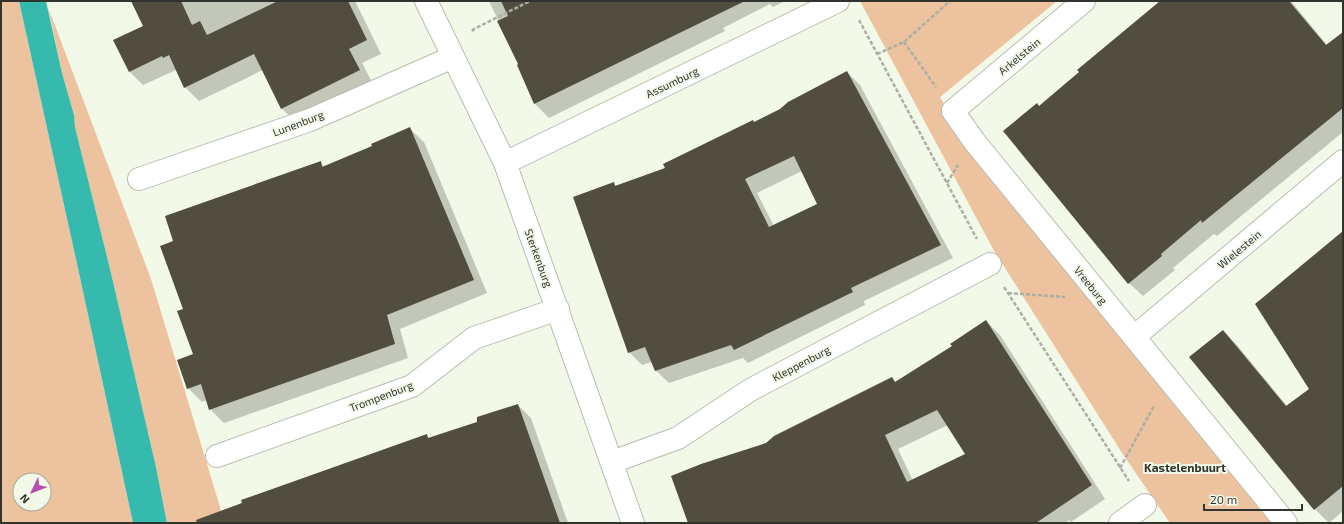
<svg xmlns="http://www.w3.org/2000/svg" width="1344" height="524" font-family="'Exo 2',sans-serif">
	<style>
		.green { fill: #ecc39e; fill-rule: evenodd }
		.water { fill: #37baae }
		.shadow { fill: #0003; fill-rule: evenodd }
		.building { fill: #514d3f; fill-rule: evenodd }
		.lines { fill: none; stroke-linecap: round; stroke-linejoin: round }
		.pedestrian-casing { stroke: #b8beaf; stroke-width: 24 }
		.minor-casing { stroke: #b8beaf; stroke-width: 24 }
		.path { stroke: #abb0a4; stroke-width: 2.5; stroke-dasharray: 4 2; stroke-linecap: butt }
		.pedestrian { stroke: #fff; stroke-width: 22 }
		.minor { stroke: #fff; stroke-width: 22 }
		.labels { text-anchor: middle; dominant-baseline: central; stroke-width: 4; stroke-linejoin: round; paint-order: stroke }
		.street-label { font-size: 11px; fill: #31342e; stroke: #f3f9e9 }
		.neighbourhood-label { font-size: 12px; font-weight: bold; fill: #31342e; stroke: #f3f9e9 }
	</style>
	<rect width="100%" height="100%" fill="#f3f9e9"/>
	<path class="green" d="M 1,1 L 19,1 L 79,273 L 133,523 L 1,523 ZM 20,480 L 44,480 L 44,504 L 20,504 Z
		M 860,1 L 1057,1 L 940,97 L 976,159 L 1276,523 L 1170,523 L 1122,453 L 993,249 Z
		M 48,7 L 151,279 L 220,507 L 223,523 L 167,523 L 156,467 L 111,273 L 75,127 L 74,115 L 62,73 Z"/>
	<path class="water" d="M 19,1 L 46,1 L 62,73 L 74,115 L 75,127 L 111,273 L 156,467 L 167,523 L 133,523 L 79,273 Z"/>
	<path class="shadow" d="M 132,1 L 355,1 L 381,54 L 362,63 L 373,84 L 296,122 L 282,109 L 263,70 L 199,101 L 185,87 L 176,70 L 143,85 L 130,72 L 144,26 Z
		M 489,1 L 785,1 L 773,7 L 770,4 L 723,28 L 725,31 L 549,118 L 535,104 L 518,65 L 519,64 Z
		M 1163,1 L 1291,1 L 1327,45 L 1343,33 L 1343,132 L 1217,236 L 1214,234 L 1173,268 L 1175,270 L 1143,296 L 1129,283 L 1039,107 Z
		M 847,72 L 860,85 L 953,258 L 864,301 L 865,305 L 748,363 L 743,358 L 669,383 L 655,370 L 652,362 L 642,365 L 629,352 L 614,184 L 616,186 L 666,168 L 781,110 ZM 802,171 L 818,204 L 774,226 L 757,193 Z
		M 410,129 L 424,142 L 487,293 L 400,329 L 408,358 L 224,423 L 210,409 L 207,400 L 202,402 L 188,388 L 194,354 L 185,310 L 174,242 L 320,162 L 325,167 L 373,147 Z
		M 1343,233 L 1343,511 L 1329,523 L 1315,509 L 1223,331 L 1237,345 L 1287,406 L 1311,389 Z
		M 986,321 L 1000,335 L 1105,499 L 1071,522 L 1069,520 L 1065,523 L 688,523 L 766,444 L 892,379 L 896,382 L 953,346 ZM 948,425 L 966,455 L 913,481 L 898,449 Z
		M 518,405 L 531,418 L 568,523 L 235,523 L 427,436 L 429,438 L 478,422 Z"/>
	<path class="building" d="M 131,1 L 181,1 L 192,25 L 200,21 L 207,35 L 278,1 L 348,1 L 367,40 L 349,49 L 360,70 L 281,109 L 254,54 L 184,88 L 169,55 L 163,58 L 162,56 L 129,72 L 113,40 L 143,26 Z
		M 501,1 L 745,1 L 534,104 L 517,65 L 518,64 L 497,21 L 508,16 Z
		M 1160,1 L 1289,1 L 1326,45 L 1343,32 L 1343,108 L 1202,223 L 1201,220 L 1161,254 L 1162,256 L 1128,284 L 1003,131 L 1037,103 L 1039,106 L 1079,72 L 1077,70 Z
		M 847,71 L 941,245 L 851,288 L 853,292 L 734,350 L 731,345 L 655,371 L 645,347 L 628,353 L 573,197 L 614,182 L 615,186 L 665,168 L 663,164 L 753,120 L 754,122 L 780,109 L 788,102 ZM 794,156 L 817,204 L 769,227 L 745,179 Z
		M 410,127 L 474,280 L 387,315 L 395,344 L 209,410 L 201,384 L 187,389 L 177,360 L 193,354 L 177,311 L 183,309 L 160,246 L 173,241 L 165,216 L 321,161 L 322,167 L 372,146 L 371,144 Z
		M 1343,231 L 1343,486 L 1314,510 L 1189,357 L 1223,330 L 1286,406 L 1309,389 L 1255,304 Z
		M 986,320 L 1092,485 L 1036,523 L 688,523 L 671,476 L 701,464 L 766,443 L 774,436 L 892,377 L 895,382 L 952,346 L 950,344 ZM 937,410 L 965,454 L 907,482 L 885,435 Z
		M 518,404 L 560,523 L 197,523 L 196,520 L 242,503 L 241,500 L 427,434 L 428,438 L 477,422 L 477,417 Z"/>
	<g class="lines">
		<defs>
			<path id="pedestrian" d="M 953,111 L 974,141 L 1286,523"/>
			<path id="minor" d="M 426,1 L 505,163 L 633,523
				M 953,111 L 1084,1
				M 505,163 L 838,1
				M 139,179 L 310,120 L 453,57
				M 1134,337 L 1343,161
				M 217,456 L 412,386 L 474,338 L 558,309
				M 612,462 L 678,438 L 752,389 L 990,264
				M 1120,523 L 1145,505"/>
		</defs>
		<use href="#pedestrian" class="pedestrian-casing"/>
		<use href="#minor" class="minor-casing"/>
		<path class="path" d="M 859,20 L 977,239
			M 472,31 L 474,29 L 530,1
			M 904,42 L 936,87
			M 877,54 L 904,42 L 950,1
			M 947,183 L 958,165
			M 1004,287 L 1129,481
			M 1008,293 L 1065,297
			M 1120,468 L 1154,406"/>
		<use href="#pedestrian" class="pedestrian"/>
		<use href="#minor" class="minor"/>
	</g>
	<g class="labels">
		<g class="street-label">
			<text transform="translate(1019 56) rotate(-40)">Arkelstein</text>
			<text transform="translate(672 82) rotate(-26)">Assumburg</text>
			<text transform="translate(298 123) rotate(-21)">Lunenburg</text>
			<text transform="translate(1239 249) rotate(-40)">Wielestein</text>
			<text transform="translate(539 258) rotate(70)">Sterkenburg</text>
			<text transform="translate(1091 285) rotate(51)">Vreeburg</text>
			<text transform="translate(801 363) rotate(-28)">Kleppenburg</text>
			<text transform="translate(381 396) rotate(-21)">Trompenburg</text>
		</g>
		<g class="neighbourhood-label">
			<text x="1185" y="467">Kastelenbuurt</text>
		</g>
	</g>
	<rect width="1344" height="524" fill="none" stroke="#31342e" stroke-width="4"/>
	<g transform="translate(32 492) rotate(227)"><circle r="19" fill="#f3f9e9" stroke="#a5aa9e"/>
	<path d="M0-3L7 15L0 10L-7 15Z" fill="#b74daf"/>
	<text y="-6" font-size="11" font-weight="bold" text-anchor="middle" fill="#31342e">N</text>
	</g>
	<path d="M1204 504v6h98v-6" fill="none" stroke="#31342e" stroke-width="2"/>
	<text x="1210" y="504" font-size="12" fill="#31342e" stroke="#f3f9e9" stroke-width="3" paint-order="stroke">20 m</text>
</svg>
